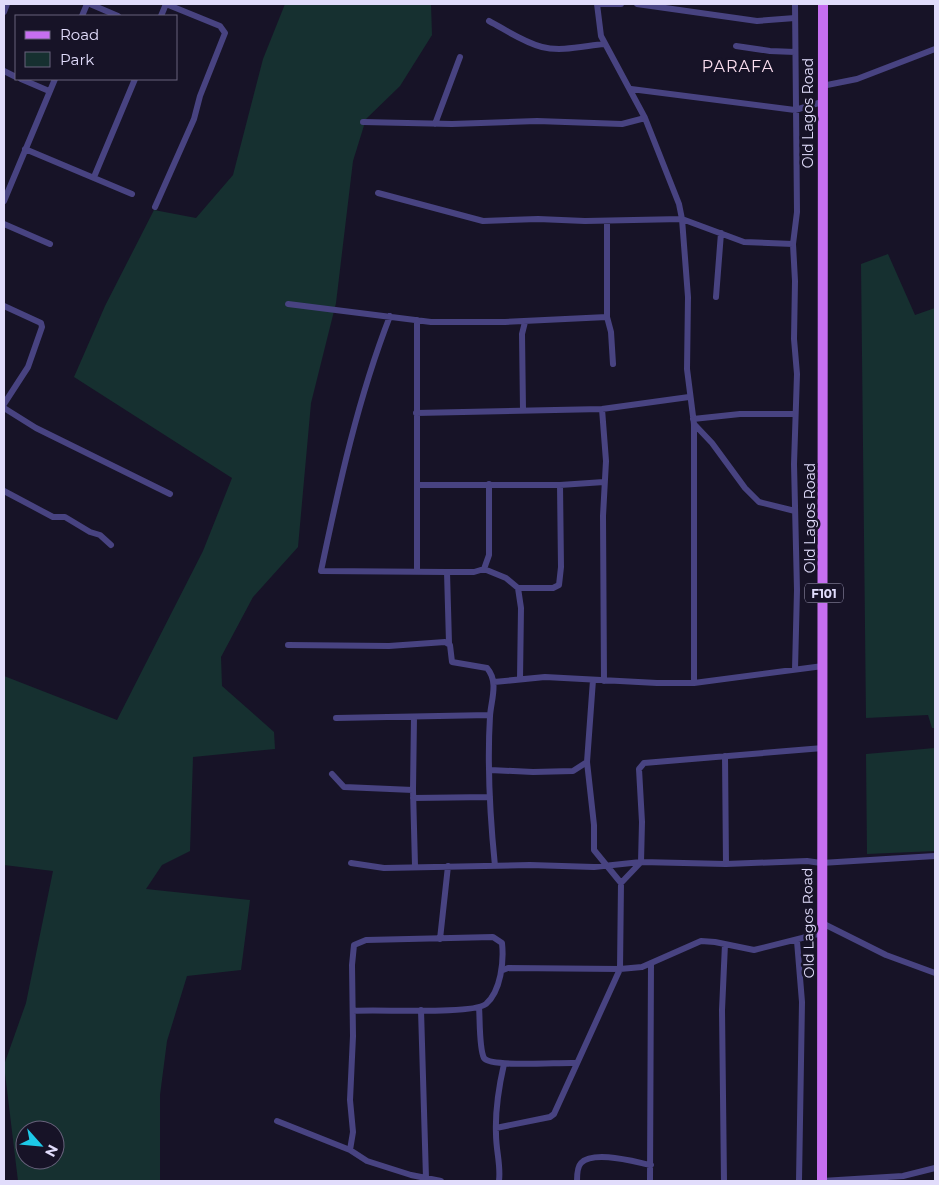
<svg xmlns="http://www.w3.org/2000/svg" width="939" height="1185" font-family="Montserrat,sans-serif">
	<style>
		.green { fill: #163030; fill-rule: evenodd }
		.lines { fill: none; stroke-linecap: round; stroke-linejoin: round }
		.street { stroke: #484381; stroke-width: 6 }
		.primary { stroke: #c66ff0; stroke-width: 10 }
		.labels { text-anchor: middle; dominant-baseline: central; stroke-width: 5; stroke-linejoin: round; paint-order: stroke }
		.shield { fill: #171327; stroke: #a4a0bb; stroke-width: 1 }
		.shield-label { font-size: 12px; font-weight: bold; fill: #e1dcfb }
		.street-label { font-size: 14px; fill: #e1dcfb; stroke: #171327 }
		.quarter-label { font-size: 16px; letter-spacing: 1px; fill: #fbdeef; stroke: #171327 }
	</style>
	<rect width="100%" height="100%" fill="#171327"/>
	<path class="green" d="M 285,4 L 431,4 L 432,35 L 400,86 L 366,119 L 353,161 L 336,303 L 311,403 L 298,547 L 253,597 L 221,657 L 222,686 L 274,732 L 275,749 L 193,757 L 190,851 L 162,865 L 146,889 L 250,900 L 241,970 L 187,976 L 167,1041 L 160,1095 L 160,1181 L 18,1181 L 4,1065 L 26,1003 L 53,871 L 4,865 L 4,676 L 117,720 L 203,551 L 232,478 L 74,377 L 105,306 L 154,210 L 196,218 L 233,175 L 263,59 ZM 25,1130 L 55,1130 L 55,1160 L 25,1160 Z
		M 888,254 L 915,315 L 935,308 L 935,728 L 932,728 L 928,715 L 866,718 L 861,264 Z
		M 935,748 L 935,851 L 867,854 L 866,754 Z"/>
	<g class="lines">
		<path class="street" d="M 90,4 L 118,16
			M 597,4 L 601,36 L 645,118 L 679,204 L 682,219 L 688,297 L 687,369 L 694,424 L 694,683
			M 597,4 L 621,4
			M 637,4 L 757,21 L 795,18
			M 795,4 L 797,212 L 793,244 L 795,281 L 794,339 L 797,374 L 794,464 L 797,590 L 795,669
			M 4,12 L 7,4
			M 82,16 L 87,4
			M 161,16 L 166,4
			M 489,21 C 506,30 523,42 542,47 C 561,52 584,46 604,44
			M 736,46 L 770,51 L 795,52
			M 4,71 L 16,77
			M 21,79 L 49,91
			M 822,86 L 857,79 L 935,49
			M 631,89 L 795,110 L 822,102
			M 363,122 L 452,124 L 537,121 L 622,124 L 645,118
			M 435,124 L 460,57
			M 25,149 L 132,194
			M 94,177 L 135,79
			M 378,193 L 483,221 L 538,219 L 585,221 L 682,219 L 744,242 L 793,244
			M 4,201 L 55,79
			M 155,207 L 194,119 L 200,96 L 225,33 L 220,26 L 166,4
			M 607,221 L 607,317 L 611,332 L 613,364
			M 4,224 L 50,244
			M 716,297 L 721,233
			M 288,304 L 431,322 L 505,322 L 607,317
			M 4,306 L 41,323 L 42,327 L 28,367 L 4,404
			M 390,316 C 358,398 339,485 321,571 L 447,572 L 474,572 L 484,569 L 489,555 L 489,484
			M 4,408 L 36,428 L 170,494
			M 602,409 L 606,461 L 603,516 L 604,681
			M 523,410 L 522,334 L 525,322
			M 416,413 L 602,409 L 689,397
			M 693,419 L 740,414 L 795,414
			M 694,424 L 712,443 L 745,488 L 759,502 L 795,511
			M 417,485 L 560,485 L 604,482
			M 4,491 L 53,517 L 65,517 L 90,532 L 100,535 L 111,545
			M 484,569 L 506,578 L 518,588 L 521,608 L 520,679
			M 417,572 L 417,320
			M 447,572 L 449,643
			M 518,588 L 553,588 L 559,585 L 561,567 L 560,485
			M 288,645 L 389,646 L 445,642 L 450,645 L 452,662 L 487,668 C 499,682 491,700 490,716 C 487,766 490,817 495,866
			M 494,682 L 545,677 L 657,683 L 694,683 L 823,666
			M 414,717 L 413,790 L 415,866
			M 336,718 L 490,715
			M 725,756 L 726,864
			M 490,770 L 533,772 L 573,771 L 587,762
			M 332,774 L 344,787 L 413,790
			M 413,798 L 490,797
			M 351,863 L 384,868 L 530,865 L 594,867 L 641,862 L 726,864 L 807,861 L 821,863 L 935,856
			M 621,883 L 641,862 L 642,822 L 639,769 L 644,763 L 823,748
			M 822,923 L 886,955 L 935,973
			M 440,939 L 448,866
			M 797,941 L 802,1002 L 799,1181
			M 503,970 L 508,968 L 620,969 L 642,967 L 701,941 L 715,942 L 754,950 L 822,933
			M 479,1007 C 480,1018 479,1049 484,1058 C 491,1068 561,1062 576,1063
			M 421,1010 L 426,1178
			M 277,1121 L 350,1150 L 367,1161 L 411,1175 L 441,1181
			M 496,1128 L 550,1117 L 554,1114 L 620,969 L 621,883 L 594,850 L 594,825 L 587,762 L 593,680
			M 350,1150 L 353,1132 L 350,1100 L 353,1036 L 352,965 L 354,945 L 366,940 L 493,937 L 502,943 C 504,961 501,991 486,1004 C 472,1015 377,1009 353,1011
			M 499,1181 C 501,1165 496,1151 496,1134 C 495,1111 499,1086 504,1064
			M 577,1181 C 577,1175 577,1167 581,1163 C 594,1150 635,1162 651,1165
			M 650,1181 L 651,963
			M 724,1181 L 722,1010 L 725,944
			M 822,1181 L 903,1176 L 935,1168"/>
		<path class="primary" d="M 822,1181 L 823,4"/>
	</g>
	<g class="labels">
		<rect class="shield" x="805" y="583.5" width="38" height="19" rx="4"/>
		<g class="shield-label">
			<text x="824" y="593">F101</text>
		</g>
		<g class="street-label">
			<text transform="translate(808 113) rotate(-90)">Old Lagos Road</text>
			<text transform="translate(810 518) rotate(-90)">Old Lagos Road</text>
			<text transform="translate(808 923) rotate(-91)">Old Lagos Road</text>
		</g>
		<g class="quarter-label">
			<text x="738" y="66">PARAFA</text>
		</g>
	</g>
	<rect width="939" height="1185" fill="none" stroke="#e1dcfb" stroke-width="10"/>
	<rect x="15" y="15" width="162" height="65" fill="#171327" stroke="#68637c"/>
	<rect x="25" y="31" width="25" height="8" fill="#c66ff0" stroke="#68637c"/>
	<text x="60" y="40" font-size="15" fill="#e1dcfb">Road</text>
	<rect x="25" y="52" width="25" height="15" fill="#163030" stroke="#68637c"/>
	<text x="60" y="65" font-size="15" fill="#e1dcfb">Park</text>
	<g transform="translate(40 1145) rotate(117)"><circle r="24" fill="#171327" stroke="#68637c"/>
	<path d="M0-4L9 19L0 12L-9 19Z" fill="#1dc9e7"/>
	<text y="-8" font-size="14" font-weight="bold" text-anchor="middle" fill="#e1dcfb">N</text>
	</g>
</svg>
